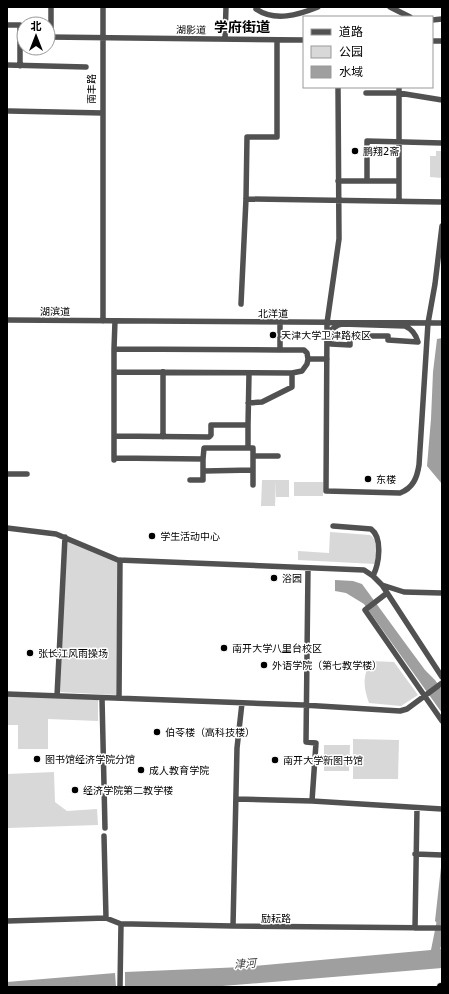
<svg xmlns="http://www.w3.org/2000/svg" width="449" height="994" font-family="'DejaVu Sans','Noto Sans SC',sans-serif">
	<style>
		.green { fill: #d8d8d8 }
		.water { fill: #9f9f9f }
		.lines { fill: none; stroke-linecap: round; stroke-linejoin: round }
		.river { stroke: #9f9f9f; stroke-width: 9 }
		.highway-casing { stroke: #dbdbdb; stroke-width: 10 }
		.minor { stroke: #515151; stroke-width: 5.5 }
		.highway { stroke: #000; stroke-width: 8 }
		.poi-dot { fill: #000; stroke: #fff; stroke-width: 1.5 }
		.labels { text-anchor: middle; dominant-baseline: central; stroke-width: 3; stroke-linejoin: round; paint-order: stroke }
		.street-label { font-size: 10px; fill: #000; stroke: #fff }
		.poi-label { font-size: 10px; fill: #000; stroke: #fff; text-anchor: start }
		.water-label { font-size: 11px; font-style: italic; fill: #404040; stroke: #fff }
		.district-label { font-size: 14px; font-weight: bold; fill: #000; stroke: #fff }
	</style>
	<rect width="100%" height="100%" fill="#fff"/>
	<path class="green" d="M 436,151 L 442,151 L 442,178 L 430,177 L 430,156 L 436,156 Z
		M 262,480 L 276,480 L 275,506 L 261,506 Z
		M 276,480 L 289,480 L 289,497 L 276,497 Z
		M 294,482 L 323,482 L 323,496 L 294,496 Z
		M 330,532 L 370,535 C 379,541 376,554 375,564 L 298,560 L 298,551 L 329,553 Z
		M 67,541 L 118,562 L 116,695 L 58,692 Z
		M 370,661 L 394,662 L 418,695 L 401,706 L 369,703 C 363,686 363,678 370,661 Z
		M 7,694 L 98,697 L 98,721 L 48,719 L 48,749 L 18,749 L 18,725 L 7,725 Z
		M 353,739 L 399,740 L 398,779 L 353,779 Z
		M 324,745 L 350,745 L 349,771 L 324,771 Z
		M 54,772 L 55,802 L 67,811 L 97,809 L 98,825 L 8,828 L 7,774 Z"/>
	<path class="water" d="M 442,338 L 442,484 L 427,466 L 431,419 L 433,372 L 437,339 Z
		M 335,580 L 353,581 L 362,584 L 408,647 L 425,670 L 435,680 L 442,690 L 442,713 L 364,604 L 346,593 L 335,591 Z
		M 442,858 L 442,923 L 441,924 L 437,923 L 435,921 Z
		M 442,949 L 442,968 L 210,987 L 125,987 L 125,972 L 243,967 Z
		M 115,973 L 116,987 L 7,987 L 7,982 Z"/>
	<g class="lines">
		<path class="river" d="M 434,958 L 442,918"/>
		<defs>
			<path id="highway" d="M 441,987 L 442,987"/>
		</defs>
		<use href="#highway" class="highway-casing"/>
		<path class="minor" d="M 51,7 L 51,37
			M 103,7 L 103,321
			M 390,7 L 410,17
			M 256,9 C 275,22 298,15 318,7
			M 432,20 L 442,19
			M 7,25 L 20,25 L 20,66
			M 48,37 L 304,40
			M 225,39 L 226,7
			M 432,41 L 442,41
			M 7,65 L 86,67
			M 338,87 L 339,239 L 327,323 L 326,491 L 400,493 C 413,488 417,478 419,465 L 428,323 L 435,284 L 442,226
			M 399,87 L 399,201
			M 366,93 L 399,93 L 442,100
			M 9,111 L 103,113
			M 338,181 L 399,181
			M 367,181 L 367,141 L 442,143
			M 246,199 L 442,202
			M 241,304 L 246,199 L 247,137 L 277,137 L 277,40
			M 7,320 L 442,323
			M 342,324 L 405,326 C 412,329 416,335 418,342 L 388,340 L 388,336 L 350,336 L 350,345 L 331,344 L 331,330 L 338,325 Z
			M 114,349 L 280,350 L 280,322
			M 280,350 L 304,350 L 307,353 L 308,359
			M 114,372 L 292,373
			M 163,372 L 163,437
			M 248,403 L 262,402 L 292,387 L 292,373 L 302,371 L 307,364 L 308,359 L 327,359
			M 248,425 L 249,374
			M 114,436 L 209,437 L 211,435 L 211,425 L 248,425 L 248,448
			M 114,458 L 203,459 L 204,448 L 253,448 L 253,456 L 278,456
			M 114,460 L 114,349 L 115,321
			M 204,471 L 253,470
			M 7,474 L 27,474
			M 190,480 L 203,480 L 203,459
			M 253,485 L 253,456
			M 333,526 L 371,529 C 383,538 379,564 373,576
			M 7,528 L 56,534 L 118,560 L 364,570 L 373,576 L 382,585 L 442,677
			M 308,568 L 306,742 L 316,743 L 312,801
			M 382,585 L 404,592 L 442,593
			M 387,593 L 365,610 L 442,721
			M 7,694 L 303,705 L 400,711 L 407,709 L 442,683
			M 57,696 L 65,537
			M 102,698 L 105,828
			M 119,698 L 120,560
			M 236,799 L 312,801 L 442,809
			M 104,836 L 106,918
			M 415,854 L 442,855
			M 7,921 L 106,918 L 121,924 L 132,924 L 233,926 L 442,928
			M 233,926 L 237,748 L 242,703
			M 415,928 L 417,808
			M 120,987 L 121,924"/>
		<use href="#highway" class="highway"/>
	</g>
	<g class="poi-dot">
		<circle cx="355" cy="151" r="4"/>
		<circle cx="273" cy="335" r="4"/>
		<circle cx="368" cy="479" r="4"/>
		<circle cx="152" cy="536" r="4"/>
		<circle cx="274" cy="578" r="4"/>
		<circle cx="224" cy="648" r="4"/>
		<circle cx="30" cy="653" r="4"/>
		<circle cx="264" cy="665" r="4"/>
		<circle cx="157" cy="732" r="4"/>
		<circle cx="37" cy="759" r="4"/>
		<circle cx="275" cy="760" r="4"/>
		<circle cx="141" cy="770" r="4"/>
		<circle cx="75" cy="790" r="4"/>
	</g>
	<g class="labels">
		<g class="street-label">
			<text transform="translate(191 30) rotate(1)">湖影道</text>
			<text transform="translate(91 89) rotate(-90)">南丰路</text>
			<text x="55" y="311">湖滨道</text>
			<text x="273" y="313">北洋道</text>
			<text x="276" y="918">励耘路</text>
		</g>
		<g class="poi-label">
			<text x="363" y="151">鹏翔2斋</text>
			<text x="281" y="335">天津大学卫津路校区</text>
			<text x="376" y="479">东楼</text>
			<text x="160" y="536">学生活动中心</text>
			<text x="282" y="578">浴园</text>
			<text x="232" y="648">南开大学八里台校区</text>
			<text x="38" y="653">张长江风雨操场</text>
			<text x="272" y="665">外语学院（第七教学楼）</text>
			<text x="165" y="732">伯苓楼（高科技楼）</text>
			<text x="45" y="759">图书馆经济学院分馆</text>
			<text x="283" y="760">南开大学新图书馆</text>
			<text x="149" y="770">成人教育学院</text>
			<text x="83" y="790">经济学院第二教学楼</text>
		</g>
		<g class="water-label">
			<text transform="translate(245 964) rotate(-4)">津河</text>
		</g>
		<g class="district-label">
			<text x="242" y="27">学府街道</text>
		</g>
	</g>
	<rect width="449" height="994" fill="none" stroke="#000000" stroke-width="16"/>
	<rect x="303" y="16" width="130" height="72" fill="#ffffff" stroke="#999999"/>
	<rect x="311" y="29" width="20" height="6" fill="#515151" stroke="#999999"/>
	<text x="339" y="36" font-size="12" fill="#000000">道路</text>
	<rect x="311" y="46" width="20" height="12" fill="#d8d8d8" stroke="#999999"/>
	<text x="339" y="56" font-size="12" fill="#000000">公园</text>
	<rect x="311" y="66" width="20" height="12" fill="#9f9f9f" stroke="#999999"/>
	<text x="339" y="76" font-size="12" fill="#000000">水域</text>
	<g transform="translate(36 36)"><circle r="19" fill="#ffffff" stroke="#999999"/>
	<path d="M0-3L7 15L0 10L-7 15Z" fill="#000000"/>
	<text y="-6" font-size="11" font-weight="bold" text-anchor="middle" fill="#000000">北</text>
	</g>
</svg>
